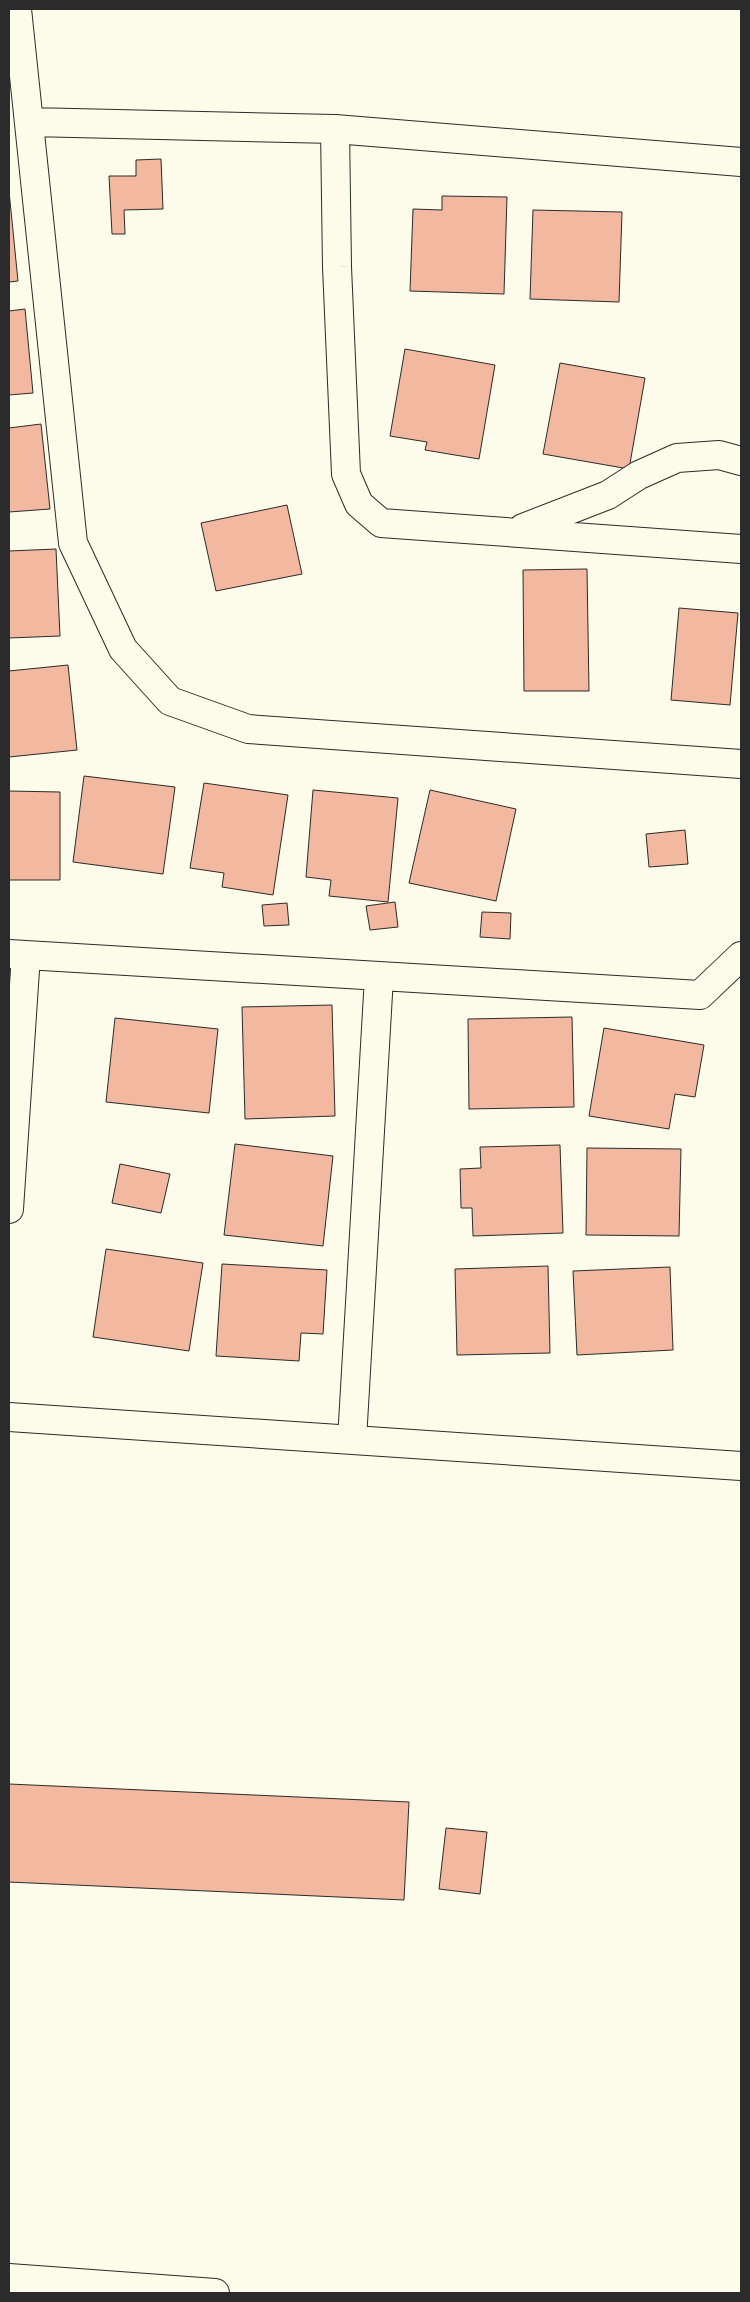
<svg xmlns="http://www.w3.org/2000/svg" width="750" height="2302" font-family="Quicksand,sans-serif">
	<style>
		.building { fill: #f2b8a0; stroke: #2b2b2b }
		.lines { fill: none; stroke-linecap: round; stroke-linejoin: round }
		.street-casing { stroke: #2b2b2b; stroke-width: 30 }
		.secondary-casing { stroke: #2b2b2b; stroke-width: 30 }
		.street { stroke: #fdfbea; stroke-width: 28 }
		.secondary { stroke: #fdfbea; stroke-width: 28 }
	</style>
	<rect width="100%" height="100%" fill="#fdfbea"/>
	<path class="building" d="M 161,159 L 163,209 L 124,210 L 125,234 L 112,234 L 109,176 L 136,176 L 136,160 Z
		M 9,191 L 18,281 L 9,282 Z
		M 442,196 L 507,197 L 504,294 L 410,291 L 413,209 L 442,210 Z
		M 533,210 L 622,212 L 619,302 L 530,299 Z
		M 25,309 L 33,393 L 9,395 L 9,311 Z
		M 405,349 L 495,365 L 479,459 L 425,450 L 427,442 L 390,436 Z
		M 560,363 L 645,378 L 629,469 L 543,454 Z
		M 41,424 L 50,509 L 9,512 L 9,428 Z
		M 287,505 L 302,574 L 216,591 L 201,523 Z
		M 56,549 L 60,636 L 9,638 L 9,551 Z
		M 587,569 L 589,691 L 524,691 L 523,570 Z
		M 679,608 L 738,613 L 730,705 L 671,700 Z
		M 68,665 L 77,750 L 9,757 L 9,671 Z
		M 84,776 L 175,787 L 163,874 L 73,862 Z
		M 204,783 L 288,795 L 273,895 L 222,887 L 224,873 L 190,868 Z
		M 313,790 L 398,798 L 388,902 L 329,896 L 331,880 L 306,877 Z
		M 430,790 L 516,809 L 496,901 L 409,883 Z
		M 9,791 L 60,792 L 60,880 L 9,880 Z
		M 685,830 L 688,864 L 649,867 L 646,834 Z
		M 395,902 L 398,927 L 370,930 L 366,906 Z
		M 287,903 L 289,925 L 264,926 L 262,905 Z
		M 482,912 L 511,913 L 510,939 L 480,937 Z
		M 332,1005 L 335,1116 L 245,1119 L 242,1007 Z
		M 572,1017 L 574,1107 L 469,1109 L 468,1019 Z
		M 115,1018 L 218,1029 L 209,1113 L 106,1102 Z
		M 604,1028 L 704,1045 L 695,1097 L 675,1094 L 669,1129 L 589,1116 Z
		M 235,1144 L 333,1156 L 323,1246 L 224,1235 Z
		M 560,1145 L 563,1233 L 473,1236 L 472,1208 L 461,1208 L 460,1169 L 481,1168 L 480,1147 Z
		M 587,1148 L 681,1149 L 679,1236 L 586,1235 Z
		M 120,1164 L 170,1174 L 161,1213 L 112,1203 Z
		M 106,1249 L 203,1263 L 189,1351 L 93,1337 Z
		M 222,1264 L 327,1270 L 323,1334 L 301,1333 L 299,1361 L 216,1356 Z
		M 548,1266 L 550,1353 L 457,1355 L 455,1269 Z
		M 670,1267 L 673,1350 L 577,1355 L 573,1271 Z
		M 9,1784 L 409,1802 L 404,1900 L 9,1882 Z
		M 446,1828 L 487,1832 L 480,1894 L 439,1889 Z"/>
	<g class="lines">
		<defs>
			<path id="street" d="M 17,9 L 73,543 L 123,649 L 170,701 L 248,729 L 741,764
				M 30,122 L 335,129 L 741,162
				M 335,129 L 337,267 L 346,474 L 359,504 L 381,523 L 741,549
				M 523,528 L 608,495 L 639,475 L 677,458 L 719,455 L 741,461
				M 9,954 L 700,995 L 741,956
				M 9,1209 L 26,955
				M 9,1417 L 741,1466
				M 352,1440 L 379,977"/>
			<path id="secondary" d="M 9,2278 L 215,2293"/>
		</defs>
		<use href="#street" class="street-casing"/>
		<use href="#secondary" class="secondary-casing"/>
		<use href="#street" class="street"/>
		<use href="#secondary" class="secondary"/>
	</g>
	<rect width="750" height="2302" fill="none" stroke="#2b2b2b" stroke-width="20"/>
</svg>
